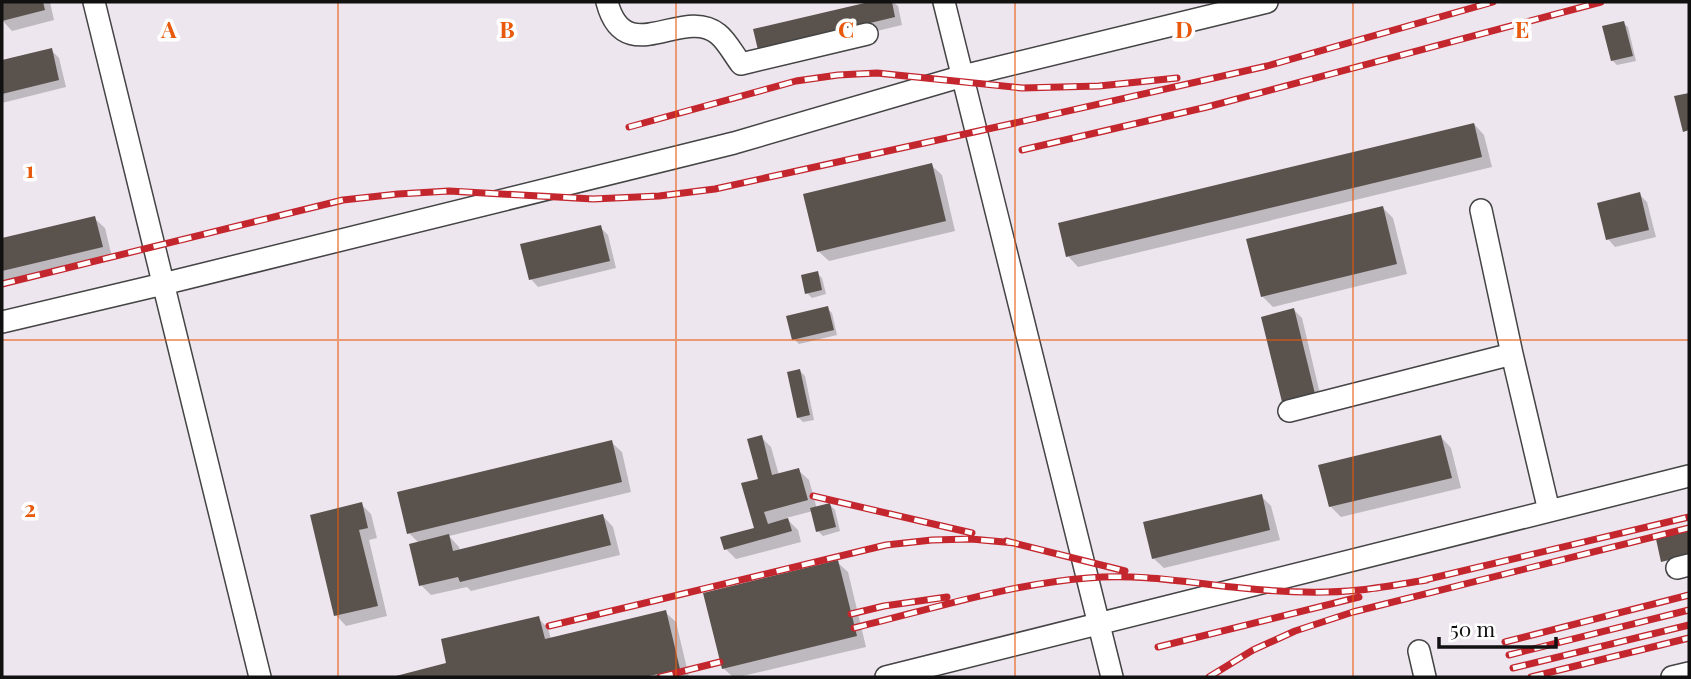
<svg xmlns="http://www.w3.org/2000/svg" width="1691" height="679" font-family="'Playfair Display',serif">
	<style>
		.industrial { fill: #eee6ef }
		.shadow { fill: #0003 }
		.building { fill: #5a524d }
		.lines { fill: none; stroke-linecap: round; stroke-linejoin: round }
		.minor-casing { stroke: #444; stroke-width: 24 }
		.minor { stroke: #fff; stroke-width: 21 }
		.rail-casing { stroke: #c4262e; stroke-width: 7 }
		.rail { stroke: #fff; stroke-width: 4.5; stroke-dasharray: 13; stroke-linecap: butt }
		.grid { fill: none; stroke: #e8590c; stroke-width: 2; stroke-opacity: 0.55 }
		.grid-label { font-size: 23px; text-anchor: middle; font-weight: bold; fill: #e8590c; stroke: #fff; stroke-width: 7; stroke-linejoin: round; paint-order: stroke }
	</style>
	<rect width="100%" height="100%" fill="#fffdf5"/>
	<path class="industrial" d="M 2,2 L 1689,2 L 1689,677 L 2,677 Z"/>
	<path class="shadow" d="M 2,2 L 50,2 L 54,20 L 12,31 L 2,20 Z
		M 876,2 L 893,2 L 898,6 L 902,25 L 768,57 L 755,31 Z
		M 1623,23 L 1628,27 L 1636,61 L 1617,65 L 1612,60 Z
		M 51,50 L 59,58 L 66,87 L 2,103 L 2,62 Z
		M 1474,124 L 1484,135 L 1492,167 L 1078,267 L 1068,256 Z
		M 931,165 L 942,175 L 955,231 L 829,261 L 818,251 Z
		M 1639,194 L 1647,202 L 1656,237 L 1615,247 L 1608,239 Z
		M 1383,208 L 1393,218 L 1407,274 L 1273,307 L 1262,296 Z
		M 94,218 L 105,228 L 112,257 L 2,283 L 2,240 Z
		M 600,227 L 608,235 L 616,268 L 538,287 L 531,279 Z
		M 817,273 L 822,278 L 826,294 L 812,298 L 807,293 Z
		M 827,308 L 832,313 L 837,335 L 799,344 L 794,339 Z
		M 1294,310 L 1302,318 L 1322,402 L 1291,409 L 1284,401 Z
		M 800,371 L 805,376 L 814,420 L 803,422 L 798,417 Z
		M 761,437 L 771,447 L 779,475 L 798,470 L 809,480 L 817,509 L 830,505 L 835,510 L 840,531 L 823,536 L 818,531 L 813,511 L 786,518 L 798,530 L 801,542 L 736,559 L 726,549 L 756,529 L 761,480 Z
		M 1441,437 L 1451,448 L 1461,488 L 1341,517 L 1330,506 Z
		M 611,442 L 622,452 L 631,492 L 449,536 L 459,547 L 460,551 L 603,516 L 613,527 L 620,555 L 471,591 L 467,587 L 431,595 L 421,585 L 419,543 L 409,533 Z
		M 1261,496 L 1271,506 L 1280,540 L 1164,568 L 1153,558 Z
		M 361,504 L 371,514 L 377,538 L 369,540 L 387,616 L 346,626 L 336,615 Z
		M 837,562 L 848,572 L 866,647 L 738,677 L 733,677 L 723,668 Z
		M 665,612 L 676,622 L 689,677 L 395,677 L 449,664 L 538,618 L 548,628 L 551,639 Z"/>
	<path class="building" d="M 2,2 L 43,2 L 45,10 L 2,21 Z
		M 869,2 L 892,2 L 895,17 L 758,50 L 753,29 Z
		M 1624,21 L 1633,56 L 1611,61 L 1602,26 Z
		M 52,48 L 59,80 L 2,94 L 2,60 Z
		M 1689,93 L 1689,130 L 1683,132 L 1674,96 Z
		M 1474,123 L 1482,157 L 1066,257 L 1058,223 Z
		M 932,163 L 946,221 L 817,252 L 803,194 Z
		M 1640,192 L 1649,230 L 1606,240 L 1597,203 Z
		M 1383,206 L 1397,264 L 1261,297 L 1246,239 Z
		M 95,216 L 103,247 L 2,271 L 2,238 Z
		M 601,225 L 610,261 L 529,280 L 520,244 Z
		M 818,271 L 822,290 L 805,294 L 801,275 Z
		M 828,306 L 834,330 L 792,340 L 786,316 Z
		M 1294,308 L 1315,394 L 1282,402 L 1261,317 Z
		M 800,369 L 810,415 L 797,418 L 787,372 Z
		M 762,435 L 772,475 L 799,468 L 808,500 L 764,512 L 768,524 L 788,518 L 792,531 L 724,550 L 720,537 L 754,528 L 741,483 L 758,479 L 747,439 Z
		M 1441,435 L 1452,478 L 1329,507 L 1318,465 Z
		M 612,440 L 622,482 L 407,534 L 397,492 Z
		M 1262,494 L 1270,530 L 1152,559 L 1143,522 Z
		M 362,502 L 368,528 L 359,530 L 378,606 L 334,616 L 310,515 Z
		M 830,503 L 836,527 L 816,532 L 810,508 Z
		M 603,514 L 611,545 L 460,582 L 458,577 L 419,586 L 409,544 L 449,534 L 453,551 Z
		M 1689,531 L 1689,555 L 1661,562 L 1656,539 Z
		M 838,560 L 857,636 L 722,669 L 703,593 Z
		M 666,610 L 680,669 L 645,677 L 392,677 L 446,663 L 441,639 L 539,616 L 545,639 Z"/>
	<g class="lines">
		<defs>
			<path id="minor" d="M 94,2 L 260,677
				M 607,2 C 625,71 683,5 718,34 C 727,41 734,55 741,64 L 867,34
				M 944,2 L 1112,677
				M 1481,210 L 1512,354 L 1549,511
				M 2,322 L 163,284 L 734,143 L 963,76 L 1267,2
				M 1289,411 L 1512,354
				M 1677,568 L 1689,565
				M 1419,651 L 1425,677
				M 886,677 L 1689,476
				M 1672,677 L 1689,673"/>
		</defs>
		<use href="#minor" class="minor-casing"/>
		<use href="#minor" class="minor"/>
		<defs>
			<path id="rail" d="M 629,127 L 796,81 L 838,75 L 877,73 L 1022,88 L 1099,86 L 1177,78
				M 1022,150 L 1207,107 L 1601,2
				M 2,284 L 343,200 L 398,194 L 449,191 L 593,199 L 659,196 L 715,189 L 1015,123 L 1267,66 L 1493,2
				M 813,496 L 972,533
				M 1006,541 L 1125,571
				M 1420,581 L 1689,517
				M 851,614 L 884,606 L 947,597
				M 549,626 L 886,545 L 932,540 L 971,539 L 1015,543
				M 854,628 C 931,609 1010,584 1088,578 C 1140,573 1191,583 1242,588 C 1280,592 1321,594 1359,590 C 1382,588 1405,583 1427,580
				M 1505,642 L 1689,595
				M 1158,647 L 1359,597
				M 1509,655 L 1689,610
				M 1513,668 L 1689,625
				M 660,677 L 720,662
				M 1209,677 L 1253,650 L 1295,631 L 1353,612 L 1689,528
				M 1531,677 L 1689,638"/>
		</defs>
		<use href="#rail" class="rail-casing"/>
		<use href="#rail" class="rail"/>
	</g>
	<path class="grid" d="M 338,2 L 338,677M 676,2 L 676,677M 1015,2 L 1015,677M 1353,2 L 1353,677M 2,340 L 1689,340"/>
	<g class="grid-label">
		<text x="169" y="38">A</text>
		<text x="507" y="38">B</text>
		<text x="846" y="38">C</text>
		<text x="1184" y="38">D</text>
		<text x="1522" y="38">E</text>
		<text x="30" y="178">1</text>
		<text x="30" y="517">2</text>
	</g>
	<rect width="1691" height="679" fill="none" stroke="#111111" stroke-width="7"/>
	<path d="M1439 637v10h117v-10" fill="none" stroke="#111111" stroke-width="3.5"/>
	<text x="1450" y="637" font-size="21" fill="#111111" stroke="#ffffff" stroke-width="5" paint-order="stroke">50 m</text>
</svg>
